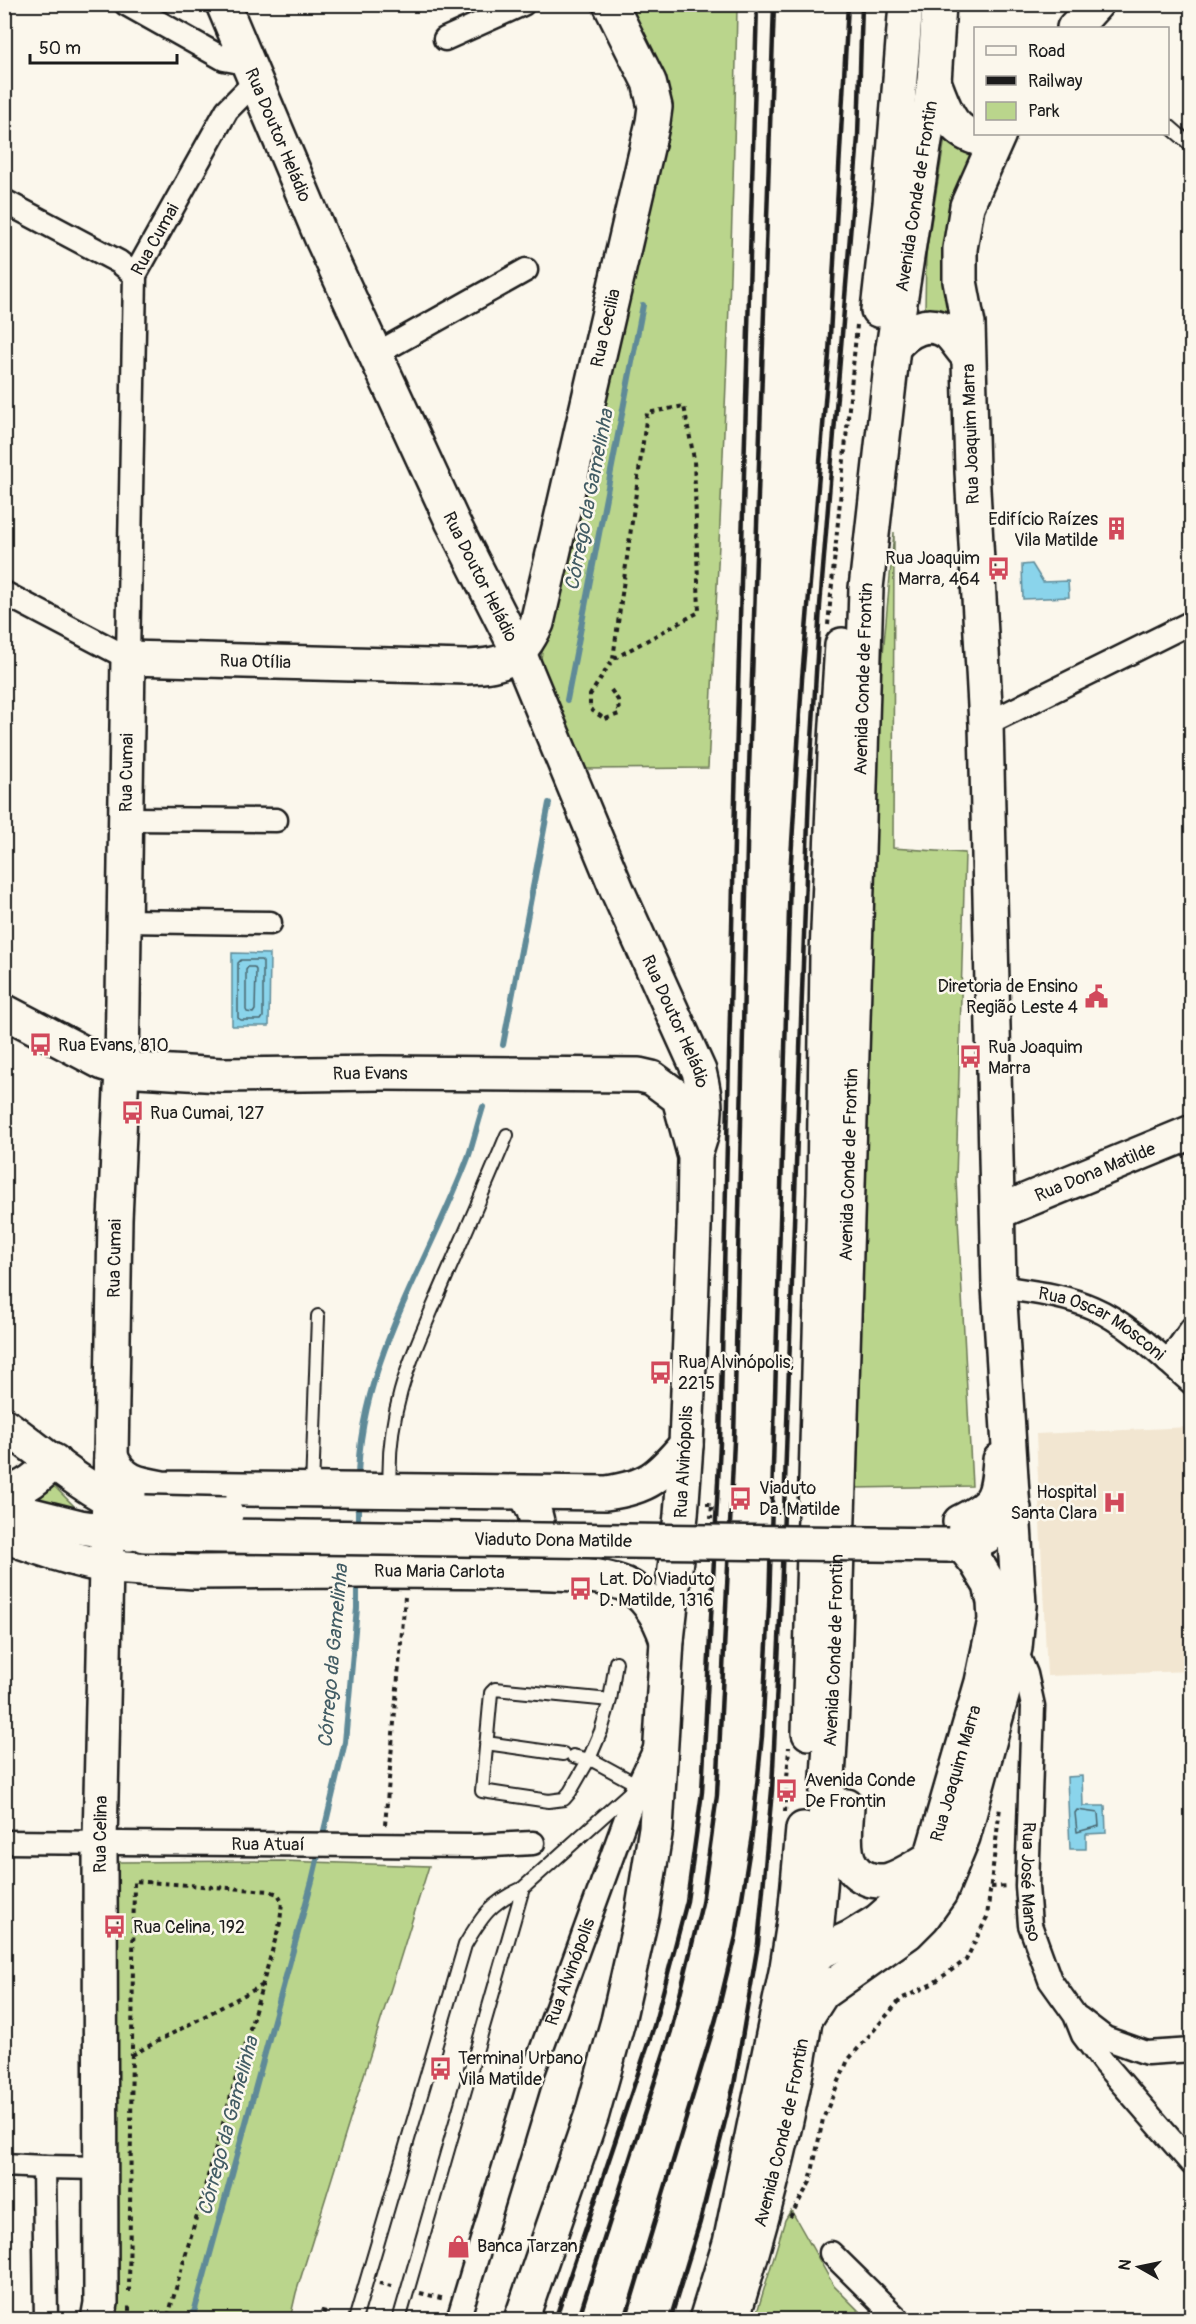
<svg xmlns="http://www.w3.org/2000/svg" width="1196" height="2324" font-family="Pangolin,sans-serif">
	<style>
		.built { fill: #f2e6d1 }
		.green { fill: #bad58c; stroke: #6b7854; stroke-width: 1.5 }
		.water { fill: #8ad4eb; stroke: #5e8a98; stroke-width: 1.5 }
		.lines { fill: none; stroke-linecap: round; stroke-linejoin: round }
		.shore { stroke: #48666f; stroke-width: 1.5 }
		.stream { stroke: #5e8a98; stroke-width: 6 }
		.lane-casing { stroke: #1c1c1c; stroke-width: 16 }
		.street-casing { stroke: #1c1c1c; stroke-width: 27 }
		.secondary-casing { stroke: #1c1c1c; stroke-width: 38 }
		.highway-casing { stroke: #1c1c1c; stroke-width: 38 }
		.path { stroke: #1c1c1c; stroke-width: 4; stroke-dasharray: 4.5 4.5; stroke-linecap: butt }
		.lane { stroke: #fbf7ec; stroke-width: 12 }
		.street { stroke: #fbf7ec; stroke-width: 22 }
		.secondary { stroke: #fbf7ec; stroke-width: 33 }
		.highway { stroke: #fbf7ec; stroke-width: 33 }
		.rail { stroke: #1c1c1c; stroke-width: 4.5 }
		.secondary-bridge-casing { stroke: #1c1c1c; stroke-width: 38; stroke-linecap: butt }
		.secondary-bridge { stroke: #fbf7ec; stroke-width: 33 }
		.labels { text-anchor: middle; dominant-baseline: central; stroke-width: 5; stroke-linejoin: round; paint-order: stroke }
		.street-label { font-size: 18px; fill: #1c1c1c; stroke: #fbf7ec }
		.poi-label { font-size: 18px; fill: #1c1c1c; stroke: #fbf7ec; text-anchor: start }
		.water-label { font-size: 20px; font-style: italic; fill: #425c64; stroke: #fbf7ec }
	</style>
	<rect width="100%" height="100%" fill="#fbf7ec"/>
	<filter id="ink" filterUnits="userSpaceOnUse"><feTurbulence type="fractalNoise" baseFrequency=".0167" numOctaves="2"/><feDisplacementMap in="SourceGraphic" scale="12" xChannelSelector="R" yChannelSelector="G"/><feConvolveMatrix kernelMatrix="1 2 1 2 8 2 1 2 1" color-interpolation-filters="sRGB"/></filter>
	<g filter="url(#ink)">
		<path class="built" d="M 1191,1427 L 1191,1671 L 1047,1676 L 1036,1434 Z"/>
		<path class="green" d="M 626,5 L 737,5 C 733,259 721,514 708,768 L 585,769 L 539,667 L 595,405 L 666,97 Z
			M 946,132 L 971,152 L 958,192 L 951,315 L 928,313 L 925,309 L 926,254 Z
			M 894,532 L 893,848 L 965,853 L 956,1180 L 972,1486 L 854,1488 L 866,843 Z
			M 53,1485 L 77,1509 L 38,1500 L 49,1486 Z
			M 282,1861 L 429,1866 L 296,2293 L 290,2319 L 117,2320 L 112,2139 L 111,1911 L 118,1862 Z
			M 791,2210 L 834,2286 L 867,2319 L 755,2319 L 785,2220 Z"/>
		<path class="water" d="M 1032,564 L 1043,582 L 1068,581 L 1069,597 L 1023,599 L 1022,565 Z
			M 232,953 L 270,954 L 269,1026 L 232,1026 Z
			M 1082,1776 L 1083,1806 L 1105,1806 L 1106,1833 L 1086,1834 L 1086,1849 L 1070,1849 L 1067,1777 Z"/>
		<g class="lines">
			<path class="shore" d="M 241,960 L 261,960 L 263,962 L 263,1017 L 261,1020 L 241,1020 L 238,1018 L 238,963 Z
				M 248,967 L 254,967 L 256,970 L 255,1010 L 253,1013 L 247,1012 L 246,1010 L 246,970 Z
				M 1077,1810 L 1098,1813 L 1099,1826 L 1077,1832 L 1075,1813 Z"/>
			<path class="stream" d="M 567,700 L 643,305
				M 503,1045 L 549,803
				M 358,1482 C 358,1364 429,1262 469,1155 C 474,1139 478,1123 483,1107
				M 358,1527 L 358,1501
				M 192,2320 L 312,1881 L 345,1742 L 357,1608 L 357,1579"/>
			<defs>
				<path id="lane" d="M 1168,125 L 1192,146
					M 312,1489 L 318,1316
					M 390,1490 C 385,1407 414,1352 445,1279 C 466,1231 487,1183 507,1135
					M 610,1700 L 495,1689 L 491,1693 L 482,1791 L 549,1801 L 564,1799 L 570,1792 L 589,1759 L 601,1731 L 610,1700 L 616,1662
					M 486,1743 L 563,1754
					M 355,2320 L 465,1945 C 482,1916 491,1902 523,1888
					M 399,2320 L 523,1888 L 638,1785 L 594,1761 L 573,1756"/>
				<g id="street">
					<path d="M 126,4 L 224,59 L 235,61 L 247,60"/>
					<path d="M 445,39 L 523,4"/>
					<path d="M 4,201 L 119,262 L 135,275"/>
					<path d="M 376,354 L 526,270"/>
					<path id="s1" d="M 4,593 L 128,658 L 135,275 L 227,110 L 255,82"/>
					<path d="M 986,724 L 1192,622"/>
					<path d="M 125,819 L 276,820"/>
					<path d="M 124,921 L 270,923"/>
					<path id="s2" d="M 999,1287 C 1031,1292 1064,1295 1093,1308 C 1128,1323 1163,1358 1192,1383"/>
					<path d="M 1168,1362 L 1192,1328"/>
					<path id="s3" d="M 1015,1648 L 1026,1674 L 1033,1706 L 1027,1886 L 1030,1925 L 1050,1980 L 1075,2015 L 1083,2035 L 1104,2063 L 1192,2164"/>
					<path id="s4" d="M 4,1842 L 474,1846 L 533,1843"/>
					<path d="M 1079,2018 L 1105,2038 L 1147,2053 L 1192,2050"/>
					<path d="M 4,2165 L 44,2167"/>
					<path d="M 831,2253 L 899,2320"/>
					<path d="M 46,2320 L 44,2167 L 102,2168"/>
					<path id="s5" d="M 458,2320 L 530,2081 L 638,1785 L 655,1749"/>
				</g>
				<g id="secondary">
					<path id="s6" d="M 223,4 L 323,241 L 453,523 L 519,653 L 618,892 L 699,1071 C 707,1104 708,1117 697,1149"/>
					<path d="M 1074,28 L 1096,4"/>
					<path id="s7" d="M 4,1011 L 103,1063 L 122,1069 L 221,1075 L 381,1073 L 639,1075 L 652,1078 L 679,1098 L 695,1157 L 694,1227 L 686,1445 L 681,1515 L 667,1640 L 656,1828 L 642,1914 L 618,2021 L 592,2114 L 521,2320"/>
					<path id="s8" d="M 998,1212 L 1192,1132"/>
					<path d="M 4,1425 C 39,1450 86,1491 124,1506"/>
					<path d="M 111,1457 C 122,1482 138,1484 163,1488 L 606,1493 C 649,1487 658,1477 686,1445"/>
					<path d="M 524,1493 C 541,1516 543,1543 527,1567"/>
					<path d="M 4,1494 C 25,1489 40,1476 54,1461"/>
					<path d="M 4,1508 L 80,1527 L 129,1534"/>
					<path d="M 960,1522 C 996,1504 997,1498 1000,1460"/>
					<path id="s9" d="M 4,1536 C 38,1547 73,1561 107,1566 C 136,1570 166,1570 196,1572 C 298,1571 400,1570 501,1572 C 536,1573 592,1571 624,1584 C 647,1594 659,1616 667,1640"/>
					<path d="M 948,1545 C 982,1546 994,1534 1014,1508"/>
					<path id="s10" d="M 792,1965 L 852,1937 L 878,1921 L 901,1901 L 915,1884 L 931,1858 L 982,1682 L 995,1620 L 994,1602 L 990,1585 L 976,1562 L 962,1545"/>
					<path d="M 806,2018 L 822,1993 L 907,1933 L 923,1917 L 940,1893 L 963,1837 L 1015,1648 L 1019,1605 L 999,1287 L 986,724 L 972,471 L 968,324 L 960,281 L 960,249 L 967,206 L 999,134"/>
					<path id="s11" d="M 98,2320 L 101,2303 L 100,1842 L 106,1566 L 111,1457 L 115,1219 L 122,1069 L 128,658 L 467,667 C 507,665 519,660 537,623 L 653,122 L 655,107 L 649,82 L 610,4"/>
				</g>
				<g id="highway">
					<path d="M 934,82 C 945,108 949,132 981,139 L 991,134"/>
					<path d="M 878,310 L 890,204 L 906,4"/>
					<path d="M 893,348 C 906,331 929,317 950,334 C 956,340 962,350 968,356"/>
					<path d="M 809,1733 L 824,1192 L 827,955 L 835,755 L 842,645"/>
					<path d="M 847,1806 C 846,1830 838,1867 866,1878 C 872,1881 882,1882 889,1880 C 903,1876 918,1865 931,1858"/>
					<path d="M 706,2320 L 730,2243 L 787,1967 L 795,1916 L 803,1829"/>
					<path id="s12" d="M 732,2320 C 761,2226 787,2131 803,2034 C 817,1949 822,1863 828,1777 C 832,1712 836,1648 836,1583 L 866,588 L 893,348 L 934,82 L 939,4"/>
				</g>
			</defs>
			<use href="#lane" class="lane-casing"/>
			<use href="#street" class="street-casing"/>
			<use href="#secondary" class="secondary-casing"/>
			<use href="#highway" class="highway-casing"/>
			<path class="path" d="M 828,625 L 857,325
				M 611,690 L 618,700 L 619,714 L 605,719 L 590,709 L 590,695 L 613,659 L 699,612 L 694,459 L 684,406 L 647,413 L 613,659
				M 706,1504 L 712,1504 L 711,1519
				M 785,1812 L 789,1747
				M 385,1825 L 405,1597
				M 991,1887 L 1008,1886
				M 132,2055 L 261,1986
				M 790,2217 L 810,2182 L 823,2119 L 848,2060 L 901,1999 L 932,1984 L 966,1960 L 987,1917 L 1000,1807
				M 379,2283 L 395,2287
				M 129,2292 L 134,1881 L 269,1891 L 278,1894 L 282,1901 L 280,1923 L 167,2320
				M 420,2293 L 445,2299
				M 129,2320 L 129,2302
				M 320,2320 L 322,2311 L 326,2312"/>
			<use href="#lane" class="lane"/>
			<use href="#street" class="street"/>
			<use href="#secondary" class="secondary"/>
			<use href="#highway" class="highway"/>
			<path class="rail" d="M 555,2320 L 654,2026 L 687,1901 L 702,1792 L 720,1443 L 735,799 L 757,4
				M 578,2320 L 671,2031 L 702,1903 L 717,1795 L 734,1441 L 748,801 L 774,4
				M 625,2320 L 716,2019 L 736,1936 L 752,1835 L 762,1736 L 769,1606 L 790,876 L 802,679 L 829,354 L 848,4
				M 670,2320 L 700,2222 L 734,2085 L 758,1944 L 772,1790 L 781,1598 L 809,791 L 820,606 L 858,137 L 862,4"/>
			<defs>
				<g id="secondary-bridge">
					<path d="M 145,1512 L 226,1514"/>
					<path id="s13" d="M 145,1535 L 948,1545"/>
				</g>
			</defs>
			<use href="#secondary-bridge" class="secondary-bridge-casing"/>
			<use href="#secondary-bridge" class="secondary-bridge"/>
		</g>
	</g>
	<defs>
		<symbol id="building-bare" viewBox="-9 -9 18 18"><path d="M-4-6H4V6H1V3H-1V6H-4ZM-2.5-4.3h1.7v1.8h-1.7ZM.8-4.3h1.7v1.8H.8ZM-2.5-1h1.7V.8h-1.7ZM.8-1h1.7V.8H.8Z" fill="#d1495b" stroke="#fbf7ec" stroke-width="2.5" paint-order="stroke"/></symbol>
		<symbol id="bus-bare" viewBox="-9 -9 18 18"><path d="M-5-6H5V4H4V6H2V4H-2V6H-4V4H-5ZM-3.5-4V0h7V-4ZM-3.5 1.2v1.5H-2V1.2ZM2 1.2v1.5H3.5V1.2Z" fill="#d1495b" stroke="#fbf7ec" stroke-width="2.5" paint-order="stroke"/></symbol>
		<symbol id="civic-bare" viewBox="-9 -9 18 18"><path d="M-.6-6.5H3V-4.5H.6V-3L4-1V1h2V6H-6V1h2V-1L-.6-3ZM-1.2 2.5V6h2.4V2.5Z" fill="#d1495b" stroke="#fbf7ec" stroke-width="2.5" paint-order="stroke"/></symbol>
		<symbol id="hospital-bare" viewBox="-9 -9 18 18"><path d="M-5-5h3v3.5h4V-5h3V5h-3V1.5h-4V5h-3Z" fill="#d1495b" stroke="#fbf7ec" stroke-width="2.5" paint-order="stroke"/></symbol>
		<symbol id="shop-bare" viewBox="-9 -9 18 18"><path d="M-5-2.5h2.3a2.7 3.5 0 0 1 5.4 0H5L5.5 6h-11ZM-1.5-2.5h3a1.5 2.3 0 0 0-3 0Z" fill="#d1495b" stroke="#fbf7ec" stroke-width="2.5" paint-order="stroke"/></symbol>
	</defs>
	<g fill-rule="evenodd">
		<use href="#building-bare" x="1100" y="512" width="33" height="33"/>
		<use href="#bus-bare" x="982" y="552" width="33" height="33"/>
		<use href="#civic-bare" x="1080" y="980" width="33" height="33"/>
		<use href="#bus-bare" x="24" y="1028" width="33" height="33"/>
		<use href="#bus-bare" x="954" y="1040" width="33" height="33"/>
		<use href="#bus-bare" x="116" y="1096" width="33" height="33"/>
		<use href="#bus-bare" x="644" y="1356" width="33" height="33"/>
		<use href="#bus-bare" x="724" y="1482" width="33" height="33"/>
		<use href="#hospital-bare" x="1098" y="1486" width="33" height="33"/>
		<use href="#bus-bare" x="564" y="1572" width="33" height="33"/>
		<use href="#bus-bare" x="770" y="1774" width="33" height="33"/>
		<use href="#bus-bare" x="98" y="1910" width="33" height="33"/>
		<use href="#bus-bare" x="424" y="2052" width="33" height="33"/>
		<use href="#shop-bare" x="442" y="2230" width="33" height="33"/>
	</g>
	<g class="labels">
		<g class="street-label">
			<text stroke="none"><textPath href="#s6" startOffset="142">Rua Doutor Heládio</textPath></text>
			<text stroke="none"><textPath href="#s12" startOffset="2138">Avenida Conde de Frontin</textPath></text>
			<text stroke="none"><textPath href="#s1" startOffset="564">Rua Cumai</textPath></text>
			<text stroke="none"><textPath href="#s11" startOffset="2394">Rua Cecilia</textPath></text>
			<text transform="translate(971 434) rotate(-92)">Rua Joaquim Marra</text>
			<text stroke="none"><textPath href="#s6" startOffset="628">Rua Doutor Heládio</textPath></text>
			<text stroke="none"><textPath href="#s11" startOffset="1790">Rua Otília</textPath></text>
			<text stroke="none"><textPath href="#s12" startOffset="1652">Avenida Conde de Frontin</textPath></text>
			<text stroke="none"><textPath href="#s11" startOffset="1548">Rua Cumai</textPath></text>
			<text stroke="none"><textPath href="#s6" startOffset="1114">Rua Doutor Heládio</textPath></text>
			<text stroke="none"><textPath href="#s7" startOffset="380">Rua Evans</textPath></text>
			<text stroke="none"><textPath href="#s12" startOffset="1166">Avenida Conde de Frontin</textPath></text>
			<text stroke="none"><textPath href="#s8" startOffset="105">Rua Dona Matilde</textPath></text>
			<text stroke="none"><textPath href="#s11" startOffset="1062">Rua Cumai</textPath></text>
			<text stroke="none"><textPath href="#s2" startOffset="111">Rua Oscar Mosconi</textPath></text>
			<text transform="translate(684 1462) rotate(-87)">Rua Alvinópolis</text>
			<text stroke="none"><textPath href="#s13" startOffset="408">Viaduto Dona Matilde</textPath></text>
			<text stroke="none"><textPath href="#s9" startOffset="440">Rua Maria Carlota</textPath></text>
			<text stroke="none"><textPath href="#s12" startOffset="680">Avenida Conde de Frontin</textPath></text>
			<text stroke="none"><textPath href="#s10" startOffset="268">Rua Joaquim Marra</textPath></text>
			<text stroke="none"><textPath href="#s11" startOffset="486">Rua Celina</textPath></text>
			<text stroke="none"><textPath href="#s4" startOffset="264">Rua Atuaí</textPath></text>
			<text stroke="none"><textPath href="#s3" startOffset="237">Rua José Manso</textPath></text>
			<text stroke="none"><textPath href="#s5" startOffset="366">Rua Alvinópolis</textPath></text>
			<text stroke="none"><textPath href="#s12" startOffset="194">Avenida Conde de Frontin</textPath></text>
		</g>
		<g class="poi-label">
			<text x="1098" y="519" text-anchor="end">Edifício Raízes<tspan x="1098" dy="21">Vila Matilde</tspan></text>
			<text x="980" y="558" text-anchor="end">Rua Joaquim<tspan x="980" dy="21">Marra, 464</tspan></text>
			<text x="1078" y="986" text-anchor="end">Diretoria de Ensino<tspan x="1078" dy="21">Região Leste 4</tspan></text>
			<text x="58" y="1045">Rua Evans, 810</text>
			<text x="988" y="1047">Rua Joaquim<tspan x="988" dy="21">Marra</tspan></text>
			<text x="150" y="1113">Rua Cumai, 127</text>
			<text x="678" y="1362">Rua Alvinópolis,<tspan x="678" dy="21">2215</tspan></text>
			<text x="759" y="1488">Viaduto<tspan x="759" dy="21">Da. Matilde</tspan></text>
			<text x="1097" y="1492" text-anchor="end">Hospital<tspan x="1097" dy="21">Santa Clara</tspan></text>
			<text x="599" y="1579">Lat. Do Viaduto<tspan x="599" dy="21">D. Matilde, 1316</tspan></text>
			<text x="805" y="1780">Avenida Conde<tspan x="805" dy="21">De Frontin</tspan></text>
			<text x="133" y="1927">Rua Celina, 192</text>
			<text x="458" y="2058">Terminal Urbano<tspan x="458" dy="21">Vila Matilde</tspan></text>
			<text x="477" y="2246">Banca Tarzan</text>
		</g>
		<g class="water-label">
			<text transform="translate(589 500) rotate(-79)">Córrego da Gamelinha</text>
			<text transform="translate(333 1656) rotate(-85)">Córrego da Gamelinha</text>
			<text transform="translate(228 2126) rotate(-75)">Córrego da Gamelinha</text>
		</g>
	</g>
	<rect width="1196" height="2324" fill="none" stroke="#fbf7ec" stroke-width="24"/>
	<rect x="12" y="12" width="1172" height="2300" fill="none" stroke="#1c1c1c" stroke-width="2" filter="url(#ink)"/>
	<rect x="974" y="27" width="195" height="108" fill="#fbf7ec" stroke="#a29f99" stroke-width="1.5"/>
	<rect x="986" y="46" width="30" height="9" fill="#fbf7ec" stroke="#a29f99" stroke-width="1.5"/>
	<text x="1028" y="57" font-size="18" fill="#1c1c1c">Road</text>
	<rect x="986" y="76" width="30" height="9" fill="#1c1c1c" stroke="#a29f99" stroke-width="1.5"/>
	<text x="1028" y="87" font-size="18" fill="#1c1c1c">Railway</text>
	<rect x="986" y="102" width="30" height="18" fill="#bad58c" stroke="#a29f99" stroke-width="1.5"/>
	<text x="1028" y="117" font-size="18" fill="#1c1c1c">Park</text>
	<g transform="translate(1139 2267) rotate(279)" stroke="#fbf7ec" stroke-width="4.5" paint-order="stroke">
	<path d="M0-4.5L10 22L0 15L-10 22Z" fill="#1c1c1c"/>
	<text y="-9" font-size="16" font-weight="bold" text-anchor="middle" fill="#1c1c1c">N</text>
	</g>
	<path d="M30 54v9h147v-9" fill="none" stroke="#1c1c1c" stroke-width="3"/>
	<text x="39" y="54" font-size="18" fill="#1c1c1c" stroke="#fbf7ec" stroke-width="4.5" paint-order="stroke">50 m</text>
</svg>
